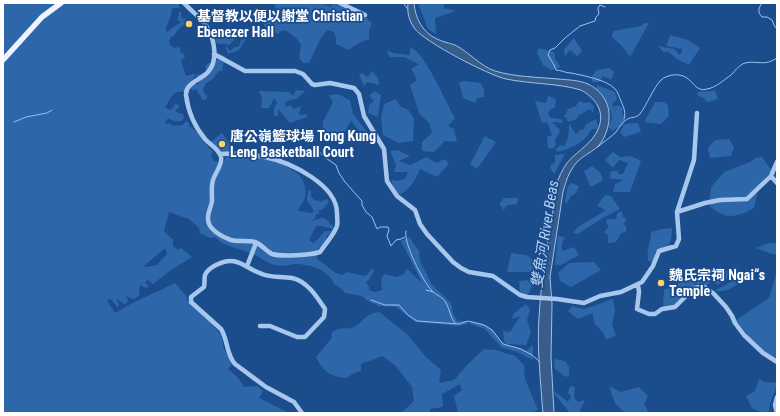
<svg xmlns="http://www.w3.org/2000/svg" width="780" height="416" font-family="'Roboto Condensed','Noto Sans TC',sans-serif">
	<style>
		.green { fill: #2e66aa; fill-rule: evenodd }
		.water { fill: #395d8b; stroke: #9ac2ef }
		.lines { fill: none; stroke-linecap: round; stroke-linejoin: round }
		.stream { stroke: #9ac2ef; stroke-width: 1 }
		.minor { stroke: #a7c7ed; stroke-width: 4.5 }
		.major { stroke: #eef4ff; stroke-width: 5.5 }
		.poi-dot { fill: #fed264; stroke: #1b4c8c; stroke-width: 1.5 }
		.labels { text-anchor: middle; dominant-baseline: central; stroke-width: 3.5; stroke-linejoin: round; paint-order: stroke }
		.poi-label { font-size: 14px; font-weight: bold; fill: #fff; stroke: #1b4c8c; text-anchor: start }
		.water-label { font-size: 15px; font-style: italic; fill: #b3d1f4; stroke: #1b4c8c }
	</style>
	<rect width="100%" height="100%" fill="#1b4c8c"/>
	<path class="green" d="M 3,3 L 179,3 L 179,8 L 172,8 C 172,17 167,22 166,30 L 167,32 L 181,22 L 177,20 L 179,15 L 178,12 L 181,12 L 182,19 L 185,18 C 184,27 184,24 178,30 C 175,33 176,35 171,37 L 169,41 L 170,45 L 177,49 L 177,46 L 180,48 L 180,52 L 184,54 L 185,57 L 181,61 L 186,76 L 193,74 L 196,74 L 190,83 L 198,84 L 199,82 L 196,75 L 207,72 L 205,66 L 209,63 L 211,63 L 219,59 L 218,55 L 225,56 L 222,71 L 219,71 L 213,79 L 206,83 L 203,89 L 204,93 L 207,96 L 207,99 L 203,100 L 196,89 L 193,91 L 190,88 L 184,92 C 173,89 170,99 165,108 L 171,110 L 175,104 L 179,105 L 179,107 L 175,111 L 178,113 L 183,114 L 184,118 L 182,121 C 176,122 173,121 168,118 L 165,123 L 168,124 L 169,123 L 173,126 L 183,125 L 186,121 L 189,123 L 189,126 C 199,131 202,144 213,151 L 213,152 L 211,155 L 214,161 L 219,162 L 221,166 L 226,157 L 236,156 L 237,154 L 241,153 L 243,156 L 249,158 L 250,156 L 285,163 C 287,168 292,170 297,173 C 304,179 308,191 304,200 C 302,204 299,206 298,211 L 311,213 L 314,211 C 309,200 304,205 309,190 L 311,191 L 311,196 L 315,201 L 318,200 L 320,202 L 327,199 L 329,202 L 323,209 L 318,211 L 320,214 L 316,214 L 315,218 L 311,221 L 323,218 L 326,220 L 329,221 L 329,224 L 333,225 L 333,229 L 322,226 L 316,226 L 309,240 L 313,243 L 319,238 L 325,231 L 332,231 L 327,236 L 326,246 L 324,251 L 319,248 L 316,254 L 317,259 L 336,273 L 342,275 L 347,272 L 364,276 L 368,274 L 371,269 L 374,270 L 369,280 L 366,282 L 369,287 L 369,290 L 375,292 L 382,290 L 381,279 L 384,274 L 397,277 L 404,274 L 407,269 L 422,283 L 401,241 L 409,237 L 419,251 L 420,261 L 431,283 L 435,288 L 446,298 L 451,303 L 454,316 L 457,319 L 456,321 L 468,321 L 467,324 L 459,326 L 415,322 L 396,307 L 378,306 L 366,300 L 366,299 L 361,296 L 345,293 L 342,289 L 334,284 C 329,270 310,264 295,264 C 288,265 281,267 274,265 C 267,263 261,258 255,255 C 240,247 227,249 215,237 L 210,238 L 200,233 L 199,228 L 189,219 L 169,212 L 164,231 L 173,240 L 173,246 L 178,250 L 181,248 L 192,257 L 171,270 L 153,284 L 148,280 L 145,282 L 149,287 L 146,288 L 140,285 L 139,296 L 133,299 L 126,296 L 128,300 L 127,303 L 124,304 L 116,299 L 119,304 L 118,308 L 111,299 L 107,300 L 115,313 C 134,301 155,293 175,283 L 187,297 L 187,301 L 205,316 L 221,335 L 224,349 L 232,364 L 228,369 L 238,378 L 244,387 L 257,386 L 263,391 L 259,398 L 289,413 L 3,413 ZM 165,248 L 167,254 L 157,265 L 146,267 L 144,266 Z
		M 274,3 L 321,3 L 331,7 L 332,3 C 349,3 359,11 372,23 L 369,31 L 369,39 L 361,42 L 348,50 L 336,44 L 336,38 L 334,32 L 327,30 L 321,38 L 309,63 L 303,63 L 299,58 L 301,45 L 296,38 L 285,30 L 280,31 L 279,34 C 273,33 270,28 264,26 L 263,20 L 259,18 L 262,11 L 266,9 L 274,12 L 276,8 Z
		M 418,3 L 445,3 L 443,8 L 456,11 L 435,18 L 436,34 L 428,29 Z
		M 645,23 L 649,23 L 630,57 L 622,46 L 612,37 L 613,31 L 641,26 Z
		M 227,28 L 234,28 L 247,37 L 239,50 L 228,54 L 226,47 L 223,45 L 228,47 L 228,49 L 231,51 L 233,48 L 239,46 L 241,40 L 245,39 L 245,37 L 234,29 L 231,33 L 226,34 L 231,39 L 235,37 L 236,38 L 229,45 C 223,43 219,45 213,42 Z
		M 670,35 L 688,40 L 700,48 L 689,65 L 677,59 L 667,51 L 664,53 L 658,46 L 674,49 L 680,55 L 683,49 L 666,46 Z
		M 574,38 L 582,51 L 577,56 L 570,50 L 565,56 L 564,49 Z
		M 410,47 C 425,52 446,103 455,118 L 448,126 L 454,129 L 457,142 L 445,141 L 434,152 L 422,151 L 422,142 L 432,133 L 429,123 L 419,113 L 410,85 L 417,80 L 411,69 L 419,64 L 404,57 L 390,57 L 386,50 L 393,53 L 410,55 Z
		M 539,48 L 554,52 L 555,59 L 561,67 L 551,70 L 543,65 L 537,53 Z
		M 609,68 L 614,72 L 611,80 L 603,76 L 599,82 L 592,82 L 592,76 L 597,70 Z
		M 372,71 L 378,78 L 379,85 L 367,82 L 364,86 L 359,75 L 362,73 L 368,77 Z
		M 465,81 L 481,83 L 484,90 L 484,97 L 477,98 L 475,103 L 463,98 L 459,82 Z
		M 597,85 L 615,92 L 617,99 L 612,104 L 614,107 L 618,105 L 623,108 L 622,115 L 626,116 L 623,126 L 616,128 L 613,131 L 608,127 L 612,118 L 611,111 L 609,110 L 605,101 L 596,89 Z
		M 296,90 L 305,91 L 296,99 L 290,100 L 286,102 L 285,107 L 291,105 L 293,109 L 301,106 L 299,115 L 307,114 L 307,117 L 290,123 L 278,109 L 278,116 L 274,116 L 274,109 L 277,102 L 274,98 L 269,108 L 261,108 L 262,98 L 259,91 L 289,92 L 293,96 Z
		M 715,90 L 718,99 L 708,102 L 702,97 L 698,96 L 697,92 C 704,90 709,93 715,90 Z
		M 374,91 L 381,95 L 378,117 L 368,113 L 369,105 L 374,101 L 369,96 Z
		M 338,94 L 350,100 L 353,114 L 368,133 L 365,138 L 351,121 L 342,136 L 333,137 L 323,129 L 323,122 L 333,102 L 329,95 Z
		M 548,96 L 556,99 L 555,107 L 551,109 L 548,114 L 551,118 L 561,119 L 563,123 L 552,122 L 559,129 L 560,131 L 555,140 L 556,145 L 552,149 L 548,148 L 547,137 L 552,135 L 547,122 L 542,123 L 535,101 L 546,103 Z
		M 396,99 L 400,106 L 408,110 L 414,118 L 413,141 L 398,143 L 383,135 L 381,118 L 384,104 Z
		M 579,101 L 584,103 L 589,102 L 594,106 L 593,113 L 590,109 L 578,116 L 577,119 L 568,122 L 566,118 L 563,116 L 566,114 L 568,109 L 576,106 Z
		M 655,102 L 664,102 L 668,105 L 669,116 L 661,124 L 644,122 Z
		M 596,119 L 598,126 L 596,129 L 592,129 C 584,143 572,148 557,152 L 556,148 L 558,148 L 559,145 L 564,146 C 569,139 569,132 569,124 L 576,134 L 580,130 L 584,129 L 586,124 Z
		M 638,123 L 641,132 L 624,137 L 620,132 L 625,124 Z
		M 222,133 L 231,146 L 231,152 L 222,152 L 211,142 Z
		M 485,136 L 496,142 L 477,169 L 470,164 Z
		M 729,139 L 734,147 L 731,156 L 710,158 L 708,148 L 715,140 Z
		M 398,150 L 410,156 L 399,161 L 410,165 L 427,157 L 436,163 L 445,159 L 449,164 L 437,177 L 420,169 C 415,180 410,192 397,195 L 391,179 L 397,181 L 405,179 L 408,172 L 394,172 L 396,165 L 390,151 Z
		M 613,152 L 620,157 L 631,156 L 641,161 L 630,192 L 613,192 L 615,184 L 623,180 L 609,178 L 611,171 L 618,171 L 618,174 L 623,174 L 628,163 L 619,160 L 613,168 L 605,160 Z
		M 565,154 L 554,174 L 551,169 L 550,166 L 555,162 L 555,155 Z
		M 762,157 L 772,171 L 759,184 L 754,208 C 737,218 724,220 709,205 L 711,187 L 724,172 L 750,162 L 755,158 Z
		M 592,166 L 600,172 L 603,180 L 593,186 L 590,186 L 584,171 Z
		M 571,183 L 579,186 L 576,193 L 571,196 L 567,203 L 565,203 L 567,188 Z
		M 605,195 L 611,196 L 620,209 L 601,219 L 578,234 L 573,233 L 578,227 L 606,210 L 597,206 Z
		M 504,198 L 518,198 L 517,204 L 507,205 L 504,210 L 499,204 Z
		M 622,211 L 623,217 L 627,219 L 623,224 L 626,226 L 626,232 L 621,233 L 616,242 L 608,243 L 608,235 L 604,232 L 609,226 L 606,223 L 607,219 L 616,219 L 617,213 Z
		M 672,228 C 671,245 672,244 656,252 L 652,264 L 650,261 L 648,261 C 646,251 651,242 651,232 L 662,229 Z
		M 558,235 L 565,238 L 562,243 L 562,251 L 574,247 L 579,255 L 561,265 L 555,265 Z
		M 769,243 L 777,243 L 777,254 L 772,254 L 755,248 Z
		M 511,253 L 526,255 L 534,260 L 535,272 L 507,272 Z
		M 594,262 L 601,270 L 571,287 L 560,281 L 558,273 L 569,263 Z
		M 733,267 L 739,267 L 731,274 L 725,281 L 717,285 L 713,282 L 717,279 L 717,276 Z
		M 777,271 L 777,361 C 760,351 748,336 736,320 L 769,298 Z
		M 692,274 L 709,280 L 710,284 L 699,285 L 696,283 L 677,303 L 665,312 L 663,304 L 664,290 L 673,286 Z
		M 530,280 L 533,284 L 528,295 L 520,294 L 519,281 Z
		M 734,280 L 741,281 C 734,289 724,292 714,291 Z
		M 613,299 L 615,311 L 612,325 L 616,335 L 606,340 L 604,334 L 594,323 L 593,313 L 578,319 L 568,311 L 572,306 L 584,309 Z
		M 526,304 L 530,309 L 527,320 L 531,332 L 526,345 L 507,344 L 504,341 L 503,331 L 510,332 L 520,316 L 512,319 L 514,313 Z
		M 379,312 L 408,335 L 425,356 L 441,370 L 439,383 L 454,380 L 467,365 L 484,349 L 496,350 L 515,356 L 524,365 L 525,379 L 538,410 L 529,413 L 458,413 L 454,396 L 462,390 L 460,384 L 442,394 L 443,407 L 430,409 L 430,413 L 401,413 L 414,401 L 412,387 L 395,365 L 382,356 L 361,364 L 361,371 L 352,374 L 347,378 C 330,376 324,373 316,357 L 331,339 L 332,332 C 341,326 348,330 354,327 C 365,321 364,314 379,312 Z
		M 471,321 C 479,322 489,325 494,331 C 497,335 500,341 504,343 C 511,347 519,347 526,351 L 533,345 L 533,360 L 517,352 L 501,347 L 485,329 L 470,324 Z
		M 555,359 L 565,361 L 569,367 L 569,377 L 564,376 L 555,369 L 554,362 Z
		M 759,379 L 764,382 L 777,383 C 775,394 769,401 769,412 L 767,413 L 760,413 L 760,412 L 752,408 L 746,396 L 755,391 Z
		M 570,386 L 575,387 L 574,398 L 578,402 L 585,400 L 579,413 L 574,412 L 570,413 L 553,392 L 557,393 L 568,402 L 571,396 L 568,393 Z
		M 609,386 L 621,392 L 639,387 L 648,396 L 644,404 L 649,413 L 625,413 L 615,403 Z"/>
	<path class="water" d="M 408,3 L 414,3 C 415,18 423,33 437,39 C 443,42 449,43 455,45 C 469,52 480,66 495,71 C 515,77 537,77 558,79 C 568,80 579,80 588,84 C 601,90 610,103 609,118 C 609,127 604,142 596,148 C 590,153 583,156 577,162 C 569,171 566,181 563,192 L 550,277 L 552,304 L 551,357 L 554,413 L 543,413 L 542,402 C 540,374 537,345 539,317 C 541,284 546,251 552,218 C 554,207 553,195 556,185 C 559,177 562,170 567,163 C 575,153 588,146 595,135 C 607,116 599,100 581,90 C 557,83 530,84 506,79 C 488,75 425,42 415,29 C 409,21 407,13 408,3 Z"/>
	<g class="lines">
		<path class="stream" d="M 403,3 L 408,9
			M 762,3 L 759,8 L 759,13 L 762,17 L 767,17 L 772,20 L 775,27 L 777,28
			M 605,7 L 600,5 L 598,8 L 599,14 L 596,17 L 595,21 L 580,26 L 565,38 L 555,48 L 550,50 L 548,55 L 554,65 L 556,70 C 561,70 565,73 571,73 C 581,75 607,80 614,88 C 618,91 619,97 621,101 C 624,108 626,112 624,119
			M 14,122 L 26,117 L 47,113 L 52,110
			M 316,147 L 323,156 L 336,165 L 339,173 L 345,182 L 362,201 L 362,205 L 366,212 L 372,217 L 377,229 L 380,227 L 388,227 L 389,230 L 387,236 L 391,246 L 396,240 L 401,239 L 405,237
			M 598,147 C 603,142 610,138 616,132 C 619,128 621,123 626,120 C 631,116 635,119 640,114 C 646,106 654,87 661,80 C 668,74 680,73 687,78 C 694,83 697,92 707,89 C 715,88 724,80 731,75 C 735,71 739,65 745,63 C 757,60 764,67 777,58
			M 406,231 C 403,243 423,281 432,291 C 436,295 443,297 446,303 C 450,310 450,317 455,323
			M 426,290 L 433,292
			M 371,300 L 385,305 L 399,305 L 408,315 L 417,321 L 459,324 L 468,321 L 484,325 L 492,330 L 503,344 L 521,349 L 532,355 L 540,362"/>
		<path class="minor" d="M 184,3 C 192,12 203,19 208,29 C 215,42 218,61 208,72 C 201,80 185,83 186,95 C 188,111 195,127 205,139 C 210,145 219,149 221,157 C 223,164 215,173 213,180 C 211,186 212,193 212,201 C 211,207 208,212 208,218 C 207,229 222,237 231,240 C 238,242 247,240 255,242 C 261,244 266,251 272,254 C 282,257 311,255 320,252 C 325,244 334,235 337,226 C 338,222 337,218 337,214 C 338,185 290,162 265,157 C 250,154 235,153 220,154
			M 340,3 L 365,15
			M 214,54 L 245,71 L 295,71 L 303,74 L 312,84 L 315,85 L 330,83 L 354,88 L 359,94 L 364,116 L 384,149 L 387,181 L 397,196 L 415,210 L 420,224 L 427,234 L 453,262 L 461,268 L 469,272 L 493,276 L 520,295 L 527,297 L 557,299 L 584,303 L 600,296 L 621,292 L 642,282 L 653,266 L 659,251 L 676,246 L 679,239 L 677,212 L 694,160 L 697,113
			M 771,176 L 777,183
			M 677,212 L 705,203 L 720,200 L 747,199 L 771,176 L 777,162
			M 247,266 L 256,243
			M 638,285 L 639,292 L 637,309 L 649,314 L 655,314 L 662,309 L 675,307 L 694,288 L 700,287 L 705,287 L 714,294 L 726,307 L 732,316 L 735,323 L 744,335 L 763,353 L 777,362
			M 260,326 L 270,326 L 297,337 L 305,337 L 324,317 L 325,309 C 317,297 307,281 292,278 C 281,276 272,278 262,274 C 244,268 237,254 216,265 C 212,267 207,270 205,275 C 204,279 205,283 204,287 L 191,297 L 191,302 L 221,329 C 228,340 226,354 235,364 L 266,387 L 294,402 L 302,413
			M 777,397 L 775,405 L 777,413"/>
		<path class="major" d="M 3,60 L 42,17 L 61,3"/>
	</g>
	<g class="poi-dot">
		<circle cx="189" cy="24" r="4"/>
		<circle cx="222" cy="144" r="4"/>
		<circle cx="661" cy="283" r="4"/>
	</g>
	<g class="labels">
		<g class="poi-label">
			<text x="197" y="16">基督教以便以謝堂 Christian<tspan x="197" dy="16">Ebenezer Hall</tspan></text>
			<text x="230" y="136">唐公嶺籃球場 Tong Kung<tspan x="230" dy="16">Leng Basketball Court</tspan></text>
			<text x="669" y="275">魏氏宗祠 Ngai“s<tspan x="669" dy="16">Temple</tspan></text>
		</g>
		<g class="water-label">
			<text transform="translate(545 234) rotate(-81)">雙魚河 River Beas</text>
		</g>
	</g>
	<rect width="780" height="416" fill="none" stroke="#ffffff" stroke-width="8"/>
</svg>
